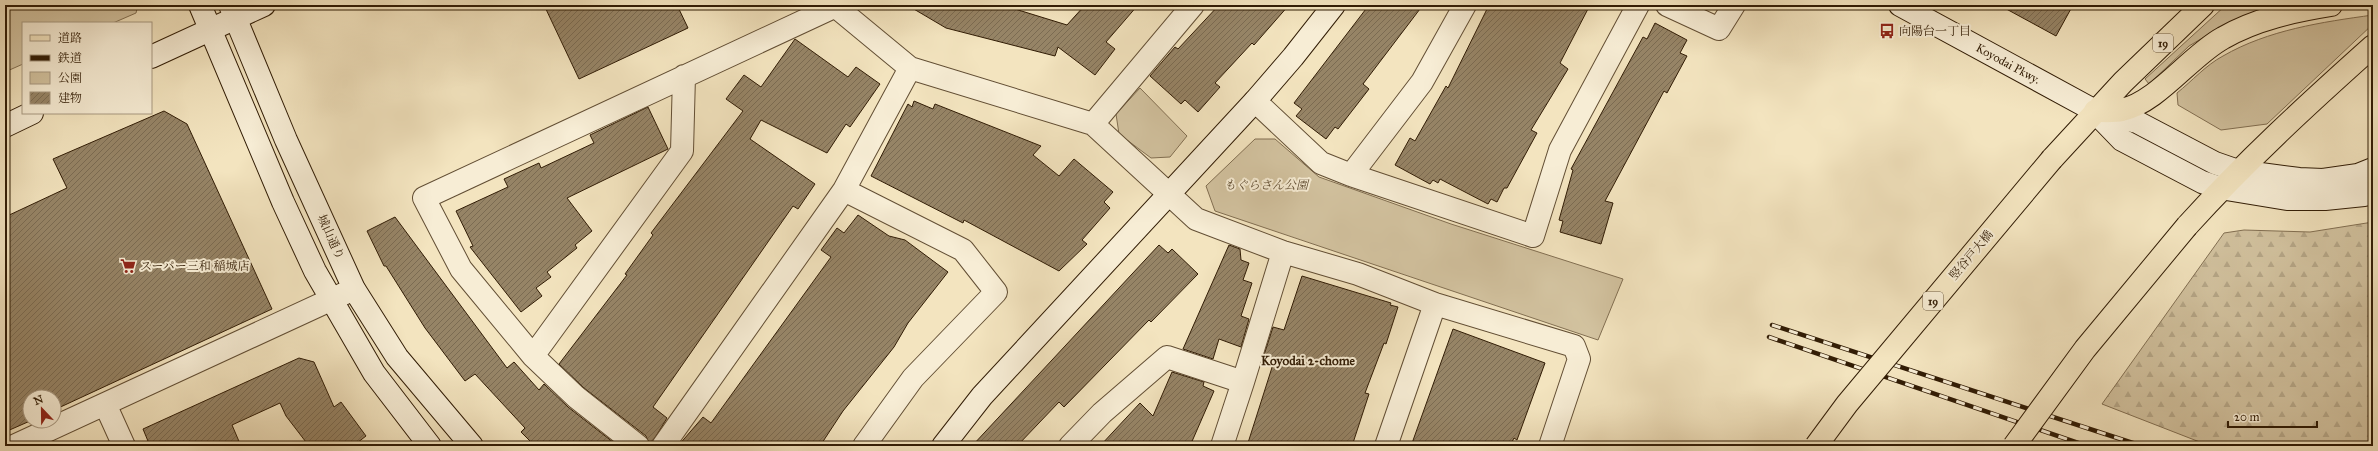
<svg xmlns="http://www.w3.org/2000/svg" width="2378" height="451" font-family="'IM FELL Great Primer','Noto Serif JP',serif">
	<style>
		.green { fill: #d2c29f; stroke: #826f52 }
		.forest { fill: url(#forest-firs); stroke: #826f52 }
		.building { fill: url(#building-hatch); stroke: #311c05 }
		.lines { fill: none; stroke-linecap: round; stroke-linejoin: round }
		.street-casing { stroke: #624e34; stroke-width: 24 }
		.secondary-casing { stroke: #311c05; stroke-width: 24 }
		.primary-casing { stroke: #311c05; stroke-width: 24 }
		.street { stroke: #f7edd5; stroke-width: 22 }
		.secondary { stroke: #f7edd5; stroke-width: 22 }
		.primary { stroke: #f3e4bf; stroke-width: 22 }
		.rail-casing { stroke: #311c05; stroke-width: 4.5 }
		.rail { stroke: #f7edd5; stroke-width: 3; stroke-dasharray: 9; stroke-linecap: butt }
		.primary-bridge-casing { stroke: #311c05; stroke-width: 24; stroke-linecap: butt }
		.primary-bridge { stroke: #f3e4bf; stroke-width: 22 }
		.labels { text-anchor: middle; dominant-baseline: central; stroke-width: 4; stroke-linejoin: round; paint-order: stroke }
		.shield { fill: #f7edd5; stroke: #6c5b43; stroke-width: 1 }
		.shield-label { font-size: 11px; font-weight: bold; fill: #311c05 }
		.poi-label { font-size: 12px; fill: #311c05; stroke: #f7edd5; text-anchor: start }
		.street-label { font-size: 12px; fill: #311c05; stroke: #f7edd5 }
		.park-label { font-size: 12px; font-style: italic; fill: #614e33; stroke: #f7edd5 }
		.neighbourhood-label { font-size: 13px; font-weight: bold; fill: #311c05; stroke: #f7edd5 }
	</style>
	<defs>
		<pattern id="forest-firs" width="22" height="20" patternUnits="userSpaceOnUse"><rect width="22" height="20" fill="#d2c29f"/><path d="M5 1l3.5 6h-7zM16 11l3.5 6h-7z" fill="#b5a687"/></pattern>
		<pattern id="building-hatch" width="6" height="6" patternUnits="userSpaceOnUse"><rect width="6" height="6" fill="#968466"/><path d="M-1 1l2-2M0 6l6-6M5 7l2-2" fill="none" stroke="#7b6b52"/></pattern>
	</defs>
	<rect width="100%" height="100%" fill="#f3e4bf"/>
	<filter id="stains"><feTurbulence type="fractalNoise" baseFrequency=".005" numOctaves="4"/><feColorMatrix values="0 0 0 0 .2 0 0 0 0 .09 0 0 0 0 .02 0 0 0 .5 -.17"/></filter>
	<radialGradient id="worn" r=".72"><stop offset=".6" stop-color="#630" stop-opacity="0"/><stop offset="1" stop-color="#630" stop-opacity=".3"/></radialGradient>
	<path class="green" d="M 5,5 L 138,5 L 136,13 L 113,23 L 23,23 L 23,64 L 5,72 Z
		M 2226,5 L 2280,5 L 2221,27 L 2189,46 L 2149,84 L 2145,79 Z
		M 2373,15 L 2373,24 L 2267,124 L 2221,130 L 2178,105 L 2177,93 C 2192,81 2206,65 2223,56 C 2268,30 2322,22 2373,15 Z
		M 1140,88 L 1187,136 L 1170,157 L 1151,158 L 1119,134 L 1116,114 Z
		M 1255,139 L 1275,139 L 1319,177 L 1451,224 L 1623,279 L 1598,340 L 1215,211 L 1206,186 Z"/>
	<path class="forest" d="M 2373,222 L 2373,446 L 2210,446 L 2102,404 L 2224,233 L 2244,230 L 2310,232 Z"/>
	<path class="building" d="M 544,5 L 677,5 L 688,28 L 579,79 Z
		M 907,5 L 1017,5 L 1015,9 L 1067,25 L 1085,5 L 1138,5 L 1106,42 L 1115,49 L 1095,75 L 1058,47 L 1055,56 L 946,28 Z
		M 1219,5 L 1289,5 L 1254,45 L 1252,43 L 1215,83 L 1220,87 L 1198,112 L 1185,100 L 1181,104 L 1150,76 L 1175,47 L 1178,49 Z
		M 1369,5 L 1423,5 L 1363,84 L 1369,89 L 1338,129 L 1335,127 L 1326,139 L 1296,116 L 1302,109 L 1294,103 Z
		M 1489,5 L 1590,5 L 1560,63 L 1568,69 L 1531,130 L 1537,133 L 1507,188 L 1504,188 L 1497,202 L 1491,199 L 1488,204 L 1440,179 L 1438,183 L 1433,180 L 1430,184 L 1395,165 L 1410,138 L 1415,141 L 1446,86 L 1448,88 Z
		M 1999,5 L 2073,5 L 2056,36 Z
		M 1655,23 L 1687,40 L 1680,53 L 1687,56 L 1667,93 L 1664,91 L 1605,201 L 1613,203 L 1601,244 L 1560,232 L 1563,221 L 1559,220 L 1573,170 L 1571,169 L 1643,37 L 1647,39 Z
		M 795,39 L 848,77 L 856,67 L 880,84 L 850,127 L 846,124 L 827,153 L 761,120 L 750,139 L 815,184 L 798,209 L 793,206 L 653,407 L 667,418 L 650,446 L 646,436 L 584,388 L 559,364 L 627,275 L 625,274 L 653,235 L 651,233 L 743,111 L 726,99 L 744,75 L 761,87 Z
		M 914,101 L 933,109 L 935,104 L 1041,146 L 1033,155 L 1059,176 L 1074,159 L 1113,192 L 1104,202 L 1110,208 L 1082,240 L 1087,244 L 1059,271 L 964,220 L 963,223 L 871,176 L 908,104 L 912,107 Z
		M 648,107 L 668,149 L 567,198 L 592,231 L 575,245 L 577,248 L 547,272 L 551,277 L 536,288 L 542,296 L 521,312 L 470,247 L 473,246 L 456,211 L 508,187 L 504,179 L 539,163 L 541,168 L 594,143 L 590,135 Z
		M 164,111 L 187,124 L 272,309 L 54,410 L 54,397 L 30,397 L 30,421 L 5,432 L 5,217 L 67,188 L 53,159 Z
		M 858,215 L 889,236 L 905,240 L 948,272 L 908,323 L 894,347 L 843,411 L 820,446 L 678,446 L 703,417 L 711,423 L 831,257 L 821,250 L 837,228 L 844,233 Z
		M 395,217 L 507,368 L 514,362 L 539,390 L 544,384 L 568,407 L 618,446 L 535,446 L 521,432 L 525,428 L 475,374 L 465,381 L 425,328 L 386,266 L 384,266 L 367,231 Z
		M 1159,245 L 1168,253 L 1172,249 L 1198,274 L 1151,322 L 1149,320 L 1064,407 L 1059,402 L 1017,446 L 972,446 Z
		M 1229,245 L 1240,249 L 1241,260 L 1249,263 L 1243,280 L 1252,283 L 1241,316 L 1249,319 L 1241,347 L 1219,339 L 1213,359 L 1183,349 Z
		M 1302,276 L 1391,303 L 1390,305 L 1398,307 L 1386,344 L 1384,343 L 1365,393 L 1369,394 L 1352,446 L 1247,446 L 1275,358 L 1264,355 L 1273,327 L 1284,330 Z
		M 1453,329 L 1545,363 L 1517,440 L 1514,438 L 1510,446 L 1411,446 Z
		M 299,358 L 314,362 L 334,407 L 341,402 L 366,436 L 353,446 L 309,446 L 286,416 L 280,403 L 232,425 L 241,446 L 150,446 L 143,429 Z
		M 1172,372 L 1204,382 L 1203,386 L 1214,391 L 1190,446 L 1100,446 L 1140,403 L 1153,416 Z"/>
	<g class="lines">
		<defs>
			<path id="street" d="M 1667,5 L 1719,29 L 1734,5
				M 835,6 L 910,68 L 1093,124 L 1196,219 L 1283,252 L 1358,274 L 1435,304 L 1574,346 L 1579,359 L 1550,446
				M 1255,101 L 1321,163 L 1351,175 L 1533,236 L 1560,150 L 1638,5
				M 1093,124 L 1193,5
				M 1351,175 L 1422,82 L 1465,5
				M 844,190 L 963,250 L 996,292 L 913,378 L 864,446
				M 533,356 L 682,151 L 684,76
				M 105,404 L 124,446
				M 14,446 L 354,289
				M 638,446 L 576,397 L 533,356 L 461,269 L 424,198 L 838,5
				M 663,446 L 844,190 L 910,68
				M 1070,446 L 1102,413 L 1167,357 L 1243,382 L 1283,252
				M 1222,446 L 1243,382
				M 1386,446 L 1435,304"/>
			<g id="secondary">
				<path d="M 200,5 L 283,202 L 315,271 L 374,373 L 430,446"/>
				<path d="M 230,5 L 286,140 L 354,289 L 397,357 L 472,446"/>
				<path id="s1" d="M 1900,5 L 2095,111 L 2137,122 L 2215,163 L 2238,171 L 2299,179 L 2323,180 L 2358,175 L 2373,169"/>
				<path d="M 151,57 L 264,5"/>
				<path d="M 2095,112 L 2122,140 L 2202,182 L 2220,188 L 2287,199 L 2325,199 L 2364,195 L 2373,192"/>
				<path d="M 5,126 L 32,113"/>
				<path d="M 943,446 L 982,396 L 1255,101 L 1293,57 L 1334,5"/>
			</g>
			<path id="primary" d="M 2095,111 C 2104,111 2113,112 2122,110 C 2158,102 2190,56 2223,38 C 2256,19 2294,11 2331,5
				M 2052,159 L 2123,82 L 2203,5
				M 2187,226 C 2245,162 2308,104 2373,46"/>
		</defs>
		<use href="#street" class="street-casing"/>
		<use href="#secondary" class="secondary-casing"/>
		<use href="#primary" class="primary-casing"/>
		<use href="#street" class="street"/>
		<use href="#secondary" class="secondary"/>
		<use href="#primary" class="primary"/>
		<defs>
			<path id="rail" d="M 1772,325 L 2142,446
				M 1769,337 L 2087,446"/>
		</defs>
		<use href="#rail" class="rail-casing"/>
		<use href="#rail" class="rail"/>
		<defs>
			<path id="primary-bridge" d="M 1816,446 L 1847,404 L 2052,159
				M 2014,446 L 2085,349 L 2187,226"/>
		</defs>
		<use href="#primary-bridge" class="primary-bridge-casing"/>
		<use href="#primary-bridge" class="primary-bridge"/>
	</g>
	<defs>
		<symbol id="bus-bare" viewBox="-9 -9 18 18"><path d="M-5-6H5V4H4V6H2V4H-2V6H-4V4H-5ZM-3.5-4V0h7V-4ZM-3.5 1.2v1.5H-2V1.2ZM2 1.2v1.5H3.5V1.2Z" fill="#8f2418" stroke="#f7edd5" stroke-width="2.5" paint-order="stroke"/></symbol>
		<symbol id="supermarket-bare" viewBox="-9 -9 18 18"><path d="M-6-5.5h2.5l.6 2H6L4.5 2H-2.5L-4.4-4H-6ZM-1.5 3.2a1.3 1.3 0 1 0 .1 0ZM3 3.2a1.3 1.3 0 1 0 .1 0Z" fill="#8f2418" stroke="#f7edd5" stroke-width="2.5" paint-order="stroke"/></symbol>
	</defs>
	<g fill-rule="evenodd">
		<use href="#bus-bare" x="1876" y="20" width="22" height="22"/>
		<use href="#supermarket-bare" x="117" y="255" width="22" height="22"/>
	</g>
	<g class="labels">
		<g class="shield">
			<rect x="2153" y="34" width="20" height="18" rx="3"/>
			<rect x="1923" y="292" width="20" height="18" rx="3"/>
		</g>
		<g class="shield-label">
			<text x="2163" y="43">19</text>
			<text x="1933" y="301">19</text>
		</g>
		<g class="poi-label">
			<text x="1899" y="31">向陽台一丁目</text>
			<text x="140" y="266">スーパー三和 稲城店</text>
		</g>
		<g class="street-label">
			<text stroke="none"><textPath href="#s1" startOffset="123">Koyodai Pkwy.</textPath></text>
			<text transform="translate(331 237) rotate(66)">城山通り</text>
			<text transform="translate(1971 255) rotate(-50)">竪谷戸大橋</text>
		</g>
		<g class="park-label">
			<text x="1266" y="185">もぐらさん公園</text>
		</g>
		<g class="neighbourhood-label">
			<text x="1308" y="361">Koyodai 2-chome</text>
		</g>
	</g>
	<rect width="2378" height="451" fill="none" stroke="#f3e4bf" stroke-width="20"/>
	<rect x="6" y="6" width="2366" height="439" fill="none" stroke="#311c05" stroke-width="2"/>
	<rect x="10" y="10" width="2358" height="431" fill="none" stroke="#311c05"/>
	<rect x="22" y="22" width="130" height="92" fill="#f7edd5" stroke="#a89982"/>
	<rect x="30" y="35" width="20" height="6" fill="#f3e4bf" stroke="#a89982"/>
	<text x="58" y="42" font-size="12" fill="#311c05">道路</text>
	<rect x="30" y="55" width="20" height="6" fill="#311c05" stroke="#a89982"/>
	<text x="58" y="62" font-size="12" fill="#311c05">鉄道</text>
	<rect x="30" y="72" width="20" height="12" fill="#d2c29f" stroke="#a89982"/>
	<text x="58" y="82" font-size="12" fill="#311c05">公園</text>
	<rect x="30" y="92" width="20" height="12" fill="url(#building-hatch)" stroke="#a89982"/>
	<text x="58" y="102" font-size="12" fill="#311c05">建物</text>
	<g transform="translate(42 409) rotate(338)"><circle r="19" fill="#f7edd5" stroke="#a89982"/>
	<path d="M0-3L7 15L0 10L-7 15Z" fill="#8f2418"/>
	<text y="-6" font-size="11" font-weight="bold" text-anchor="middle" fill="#311c05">N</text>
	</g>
	<path d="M2228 421v6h89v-6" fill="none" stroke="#311c05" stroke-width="2"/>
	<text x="2234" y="421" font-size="12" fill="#311c05" stroke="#f7edd5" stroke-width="3" paint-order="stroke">20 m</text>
	<rect width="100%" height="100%" filter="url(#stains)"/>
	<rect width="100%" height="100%" fill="url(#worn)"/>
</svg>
